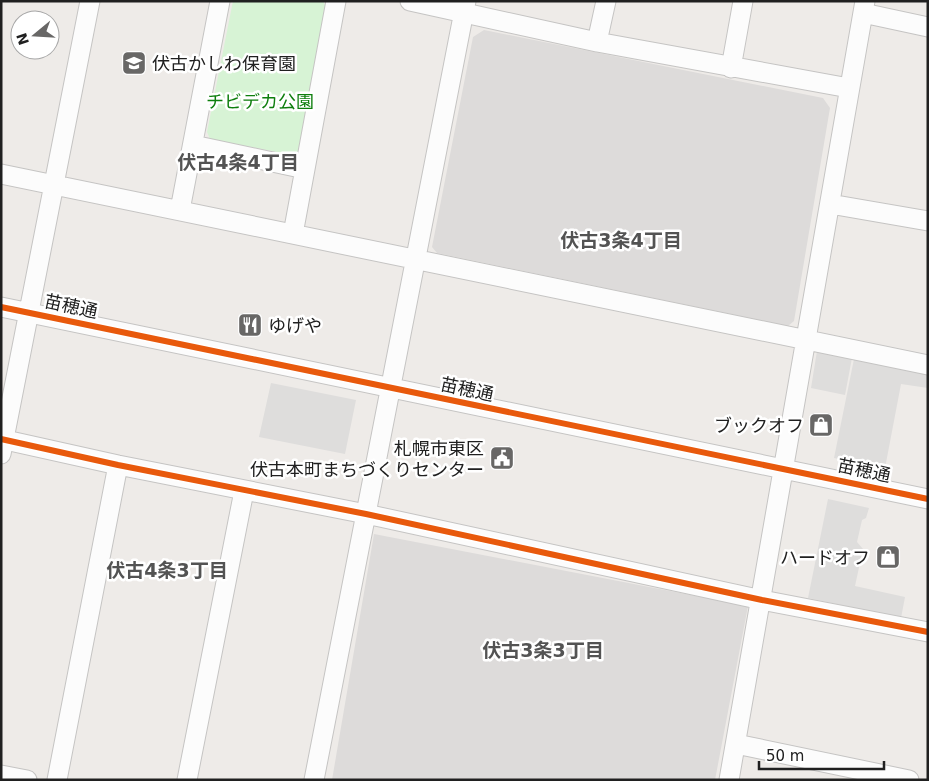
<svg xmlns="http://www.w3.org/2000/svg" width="929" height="781" font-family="'DejaVu Sans','Noto Sans JP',sans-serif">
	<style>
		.residential { fill: #dddbda }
		.park { fill: #d7f3d5 }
		.parking { fill: #dedddc }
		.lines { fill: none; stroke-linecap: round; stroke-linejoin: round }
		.minor-casing { stroke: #c5c4c3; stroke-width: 21 }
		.minor { stroke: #fcfcfc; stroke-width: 19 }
		.cycleway-casing { stroke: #fff; stroke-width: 9 }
		.cycleway { stroke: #e8590c; stroke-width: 6 }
		.labels { text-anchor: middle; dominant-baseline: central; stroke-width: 5; stroke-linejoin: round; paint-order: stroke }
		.poi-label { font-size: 18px; fill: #202020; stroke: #fff; text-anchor: end }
		.park-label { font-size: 18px; fill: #0d7e0d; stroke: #fff }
		.street-label { font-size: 18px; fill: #202020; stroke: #fff }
		.neighbourhood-label { font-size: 19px; font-weight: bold; fill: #535353; stroke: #fff }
	</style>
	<rect width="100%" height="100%" fill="#eeebe8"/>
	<path class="residential" d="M 484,30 L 823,98 L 830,108 L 794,321 L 788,326 L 437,253 L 432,247 L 473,37 Z
		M 374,534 L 748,606 L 715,780 L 332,780 Z"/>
	<path class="park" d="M 233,1 L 323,1 L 326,7 L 298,152 L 292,155 L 210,139 L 207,132 Z"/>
	<path class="parking" d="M 817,351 L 852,358 L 845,395 L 811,388 Z
		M 854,359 L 928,373 L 928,388 L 901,384 L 885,468 L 834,458 Z
		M 271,383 L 356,400 L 345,454 L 259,437 Z
		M 828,499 L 869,508 L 866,518 L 862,520 L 857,542 L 863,549 L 855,586 L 905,597 L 901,618 L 808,598 Z"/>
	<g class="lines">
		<defs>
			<path id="minor" d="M 410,1 L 597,42 L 849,88
				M 863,13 L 928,27
				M 597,42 L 606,1
				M 731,68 L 743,1
				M 193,145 L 305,169
				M 1,174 L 928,365
				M 830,204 L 928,221
				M 180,210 L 220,1
				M 293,234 L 336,1
				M 1,307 L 928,499
				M 1,439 L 118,465 L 366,514 L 762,600 L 928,632
				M 1,454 L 90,1
				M 736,744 L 909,780
				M 1,775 L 27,780
				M 57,780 L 118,465
				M 187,780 L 244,491
				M 314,780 L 466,1
				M 729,780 L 865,1"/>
		</defs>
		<use href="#minor" class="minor-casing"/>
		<use href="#minor" class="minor"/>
		<defs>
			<path id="cycleway" d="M 1,307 L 928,499
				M 1,439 L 118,465 L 366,514 L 762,600 L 928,632"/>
		</defs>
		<use href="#cycleway" class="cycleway-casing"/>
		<use href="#cycleway" class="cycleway"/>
	</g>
	<defs>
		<symbol id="school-square" viewBox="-11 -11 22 22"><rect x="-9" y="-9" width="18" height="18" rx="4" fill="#686766" stroke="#fff"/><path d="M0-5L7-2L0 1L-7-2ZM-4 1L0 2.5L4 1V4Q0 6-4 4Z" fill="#fff"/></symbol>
		<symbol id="restaurant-square" viewBox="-11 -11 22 22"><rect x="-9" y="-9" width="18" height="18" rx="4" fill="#686766" stroke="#fff"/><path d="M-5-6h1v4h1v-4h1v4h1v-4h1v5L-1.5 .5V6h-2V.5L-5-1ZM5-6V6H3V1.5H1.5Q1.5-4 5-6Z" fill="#fff"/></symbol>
		<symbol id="shop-square" viewBox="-11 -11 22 22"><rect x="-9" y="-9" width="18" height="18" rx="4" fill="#686766" stroke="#fff"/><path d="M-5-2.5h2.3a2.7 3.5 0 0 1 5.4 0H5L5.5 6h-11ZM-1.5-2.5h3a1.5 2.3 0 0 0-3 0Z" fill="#fff"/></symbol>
		<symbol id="civic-square" viewBox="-11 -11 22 22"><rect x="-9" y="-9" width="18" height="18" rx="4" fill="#686766" stroke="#fff"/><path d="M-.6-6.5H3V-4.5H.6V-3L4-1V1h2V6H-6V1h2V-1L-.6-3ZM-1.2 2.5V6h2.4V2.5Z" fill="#fff"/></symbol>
	</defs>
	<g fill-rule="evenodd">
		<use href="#school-square" x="120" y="49" width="28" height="28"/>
		<use href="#restaurant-square" x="236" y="311" width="28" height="28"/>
		<use href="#shop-square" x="807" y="411" width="28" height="28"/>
		<use href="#civic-square" x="488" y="444" width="28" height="28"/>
		<use href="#shop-square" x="874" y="543" width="28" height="28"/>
	</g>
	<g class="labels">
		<g class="poi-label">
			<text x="152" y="63" text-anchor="start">伏古かしわ保育園</text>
			<text x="268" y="325" text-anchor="start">ゆげや</text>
			<text x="804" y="425">ブックオフ</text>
			<text x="484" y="448">札幌市東区<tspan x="484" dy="21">伏古本町まちづくりセンター</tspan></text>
			<text x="870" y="557">ハードオフ</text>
		</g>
		<g class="park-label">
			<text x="260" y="101">チビデカ公園</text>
		</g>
		<g class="street-label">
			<text transform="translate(71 306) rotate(12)">苗穂通</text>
			<text transform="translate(467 389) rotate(12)">苗穂通</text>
			<text transform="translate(864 470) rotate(12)">苗穂通</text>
		</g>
		<g class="neighbourhood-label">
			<text x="238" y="162">伏古4条4丁目</text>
			<text x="621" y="240">伏古3条4丁目</text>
			<text x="167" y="570">伏古4条3丁目</text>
			<text x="543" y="650">伏古3条3丁目</text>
		</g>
	</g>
	<rect width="929" height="781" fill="none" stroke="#202020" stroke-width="5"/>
	<g transform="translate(35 35) rotate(252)"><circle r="24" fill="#ffffff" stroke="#a6a6a6"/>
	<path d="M0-4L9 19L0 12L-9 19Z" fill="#686766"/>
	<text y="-8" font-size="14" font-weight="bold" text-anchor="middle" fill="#202020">N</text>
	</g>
	<path d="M759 761v8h125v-8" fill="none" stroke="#202020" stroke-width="2.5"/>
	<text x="766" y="761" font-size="15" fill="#202020" stroke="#ffffff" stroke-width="4" paint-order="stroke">50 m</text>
</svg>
